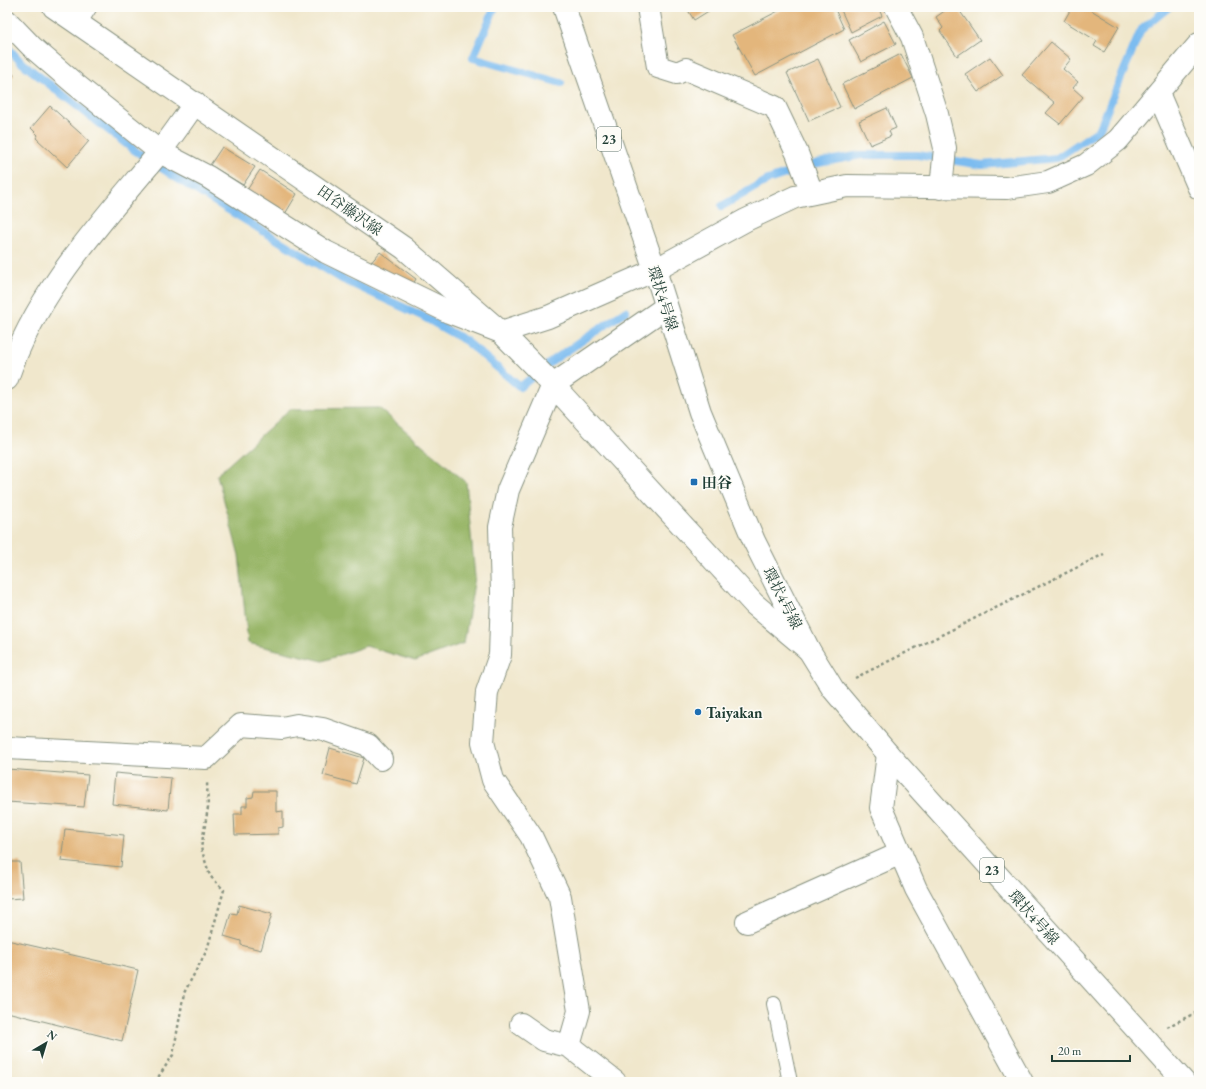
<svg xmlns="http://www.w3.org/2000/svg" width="1206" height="1089" font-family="'EB Garamond','Noto Serif JP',serif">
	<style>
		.forest { fill: #98b668; stroke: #5c7a4e }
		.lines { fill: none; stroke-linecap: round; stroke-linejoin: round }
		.stream { stroke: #7bbcf0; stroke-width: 8 }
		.building { fill: #e3b67b }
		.lane-casing { stroke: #889280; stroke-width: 16 }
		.street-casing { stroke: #889280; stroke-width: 24 }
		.secondary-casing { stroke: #889280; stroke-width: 24 }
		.primary-casing { stroke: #889280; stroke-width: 24 }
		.path { stroke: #889280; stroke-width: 2.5; stroke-dasharray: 3 3; stroke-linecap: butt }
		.lane { stroke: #fff; stroke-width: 14 }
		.street { stroke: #fff; stroke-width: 22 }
		.secondary { stroke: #fff; stroke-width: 22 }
		.primary { stroke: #fff; stroke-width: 22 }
		.poi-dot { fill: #1f6fb2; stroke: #fdfcf7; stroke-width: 1.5 }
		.labels { text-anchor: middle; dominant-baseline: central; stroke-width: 3; stroke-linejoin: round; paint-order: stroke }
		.shield { fill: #fdfcf7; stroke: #62766e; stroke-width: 1 }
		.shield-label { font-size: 14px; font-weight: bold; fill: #1f3d34 }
		.street-label { font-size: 15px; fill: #1f3d34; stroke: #fdfcf7 }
		.poi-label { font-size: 15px; font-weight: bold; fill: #1f3d34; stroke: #fdfcf7; text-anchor: start }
	</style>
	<rect width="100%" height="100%" fill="#fdfcf7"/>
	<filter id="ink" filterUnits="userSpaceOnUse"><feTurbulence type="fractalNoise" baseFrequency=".025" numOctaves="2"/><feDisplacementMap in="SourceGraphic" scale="8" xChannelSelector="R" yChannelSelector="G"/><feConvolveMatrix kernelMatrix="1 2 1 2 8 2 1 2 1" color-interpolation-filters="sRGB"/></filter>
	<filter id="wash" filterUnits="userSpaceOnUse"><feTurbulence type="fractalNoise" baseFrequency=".012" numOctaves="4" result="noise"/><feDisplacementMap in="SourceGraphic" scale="16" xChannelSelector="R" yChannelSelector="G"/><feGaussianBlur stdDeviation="0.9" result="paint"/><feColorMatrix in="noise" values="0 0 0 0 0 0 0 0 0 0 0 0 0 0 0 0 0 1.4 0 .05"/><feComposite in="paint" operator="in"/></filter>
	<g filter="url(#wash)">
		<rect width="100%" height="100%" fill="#f0e7cc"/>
		<path class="forest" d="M 379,408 L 466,482 L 475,577 L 464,643 L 415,661 L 366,646 L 323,661 L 248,643 L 239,555 L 217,475 L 290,409 Z"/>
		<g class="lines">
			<path class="stream" d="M 495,7 L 473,58 L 561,83
				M 7,47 L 22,63 L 134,150 L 181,181 L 342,279 L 422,316 L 466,341 L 520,387 L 555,359 L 626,311
				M 722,206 L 768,180 L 818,163 L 861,155 L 918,155 L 982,165 L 1057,158 L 1099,130 L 1141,30 L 1169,7"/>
		</g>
		<g id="blocks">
			<path class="building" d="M 686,7 L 715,7 L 694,20 Z
				M 786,7 L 834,7 L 844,29 L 755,76 L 732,35 Z
				M 842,7 L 878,7 L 882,16 L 851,32 L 840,8 Z
				M 950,7 L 957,7 L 980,40 L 957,56 L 940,31 L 943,28 L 936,17 Z
				M 1072,7 L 1086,7 L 1119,27 L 1104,52 L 1094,46 L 1097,41 L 1064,21 Z
				M 884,21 L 896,44 L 861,62 L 849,40 Z
				M 1051,42 L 1071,59 L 1063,69 L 1078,82 L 1073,88 L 1083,97 L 1060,124 L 1046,113 L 1055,103 L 1022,75 Z
				M 901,54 L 913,78 L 854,109 L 842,84 Z
				M 990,57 L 1003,75 L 978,92 L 965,74 Z
				M 818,59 L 840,107 L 809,121 L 787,73 Z
				M 7,69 L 14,75 L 7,83 Z
				M 50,106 L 89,141 L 67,167 L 36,138 L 38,135 L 31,128 Z
				M 887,108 L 896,128 L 889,131 L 891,136 L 870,145 L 859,121 Z
				M 222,147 L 255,167 L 243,185 L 210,165 Z
				M 260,170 L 297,194 L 285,214 L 247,190 Z
				M 380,252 L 416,279 L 412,286 L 369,265 Z
				M 330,748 L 364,758 L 356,784 L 323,775 Z
				M 7,769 L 88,775 L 84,807 L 7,802 Z
				M 115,773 L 171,778 L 168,810 L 112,804 Z
				M 254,791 L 276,791 L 276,812 L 283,811 L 283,827 L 278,828 L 278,834 L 235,835 L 234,814 L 242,814 L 242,806 L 247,806 L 247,798 L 253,797 Z
				M 65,829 L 124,835 L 121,867 L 61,861 Z
				M 9,855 L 9,862 L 20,862 L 23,898 L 7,899 L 7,856 Z
				M 239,905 L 272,914 L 261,950 L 241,945 L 241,941 L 224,936 L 231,913 L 237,914 Z
				M 7,940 L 138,970 L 122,1041 L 7,1012 Z"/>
		</g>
	</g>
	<g filter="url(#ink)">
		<use href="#blocks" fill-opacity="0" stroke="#889280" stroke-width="1"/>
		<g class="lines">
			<defs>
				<path id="lane" d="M 79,24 L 90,7
					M 774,1004 L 790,1082"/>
				<path id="street" d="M 648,7 L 658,67 L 677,73 L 686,69 L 775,107 L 797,153 L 812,193
					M 896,7 L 912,37 L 937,114 L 945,148 L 941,188
					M 7,21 L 32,47 L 75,84 L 160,152 L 208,177 L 326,252 L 449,312 L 501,332 L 553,385 L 754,604 L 809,650
					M 1158,93 L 1199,188
					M 7,379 C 36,292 100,224 158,154 C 171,138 183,120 195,103
					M 7,748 L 206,758 L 241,725 L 282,728 L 297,725 L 323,729 L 368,745 L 381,759
					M 888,754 L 881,808 L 916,889 L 1022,1082
					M 747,922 L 901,853
					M 521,1024 L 544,1040 L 569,1046 L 615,1082
					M 569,1046 L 579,1011 L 560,897 L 531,836 L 493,780 L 483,742 L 487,692 L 500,655 L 502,593 L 500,527 L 508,490 L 553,385 L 666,307"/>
				<path id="secondary" d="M 54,7 L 404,248 L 501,332 L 548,317 L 655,270 L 746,220 L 795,197 L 847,186 L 1007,188 L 1048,182 L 1086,165 L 1118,140 L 1199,44"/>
				<path id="primary" d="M 564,7 L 655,270 L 700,412 L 754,541 L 809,650 L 833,689 L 888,754 L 1184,1082"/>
			</defs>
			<use href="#lane" class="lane-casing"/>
			<use href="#street" class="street-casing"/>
			<use href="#secondary" class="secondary-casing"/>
			<use href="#primary" class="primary-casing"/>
			<path class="path" d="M 855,678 L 1104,554
				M 1167,1027 L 1199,1011
				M 155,1082 L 173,1055 L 184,993 L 207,950 L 224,890 L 210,876 L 201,848 L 208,808 L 207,782"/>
			<use href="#lane" class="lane"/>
			<use href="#street" class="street"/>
			<use href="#secondary" class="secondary"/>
			<use href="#primary" class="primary"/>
		</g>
	</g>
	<g class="poi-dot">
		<rect x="690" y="478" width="8" height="8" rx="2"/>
		<circle cx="698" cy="712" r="4"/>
	</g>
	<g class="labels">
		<g class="shield">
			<rect x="597" y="127" width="24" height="24" rx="3"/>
			<rect x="980" y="858" width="24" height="24" rx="3"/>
		</g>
		<g class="shield-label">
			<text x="609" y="139">23</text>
			<text x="992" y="870">23</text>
		</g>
		<g class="street-label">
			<text transform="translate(350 210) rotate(35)">田谷藤沢線</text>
			<text transform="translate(663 298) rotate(72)">環状4号線</text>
			<text transform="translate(783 598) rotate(63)">環状4号線</text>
			<text transform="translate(1034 917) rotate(48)">環状4号線</text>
		</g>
		<g class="poi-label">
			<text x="702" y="482">田谷</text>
			<text x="706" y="712">Taiyakan</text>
		</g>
	</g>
	<rect width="1206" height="1089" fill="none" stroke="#fdfcf7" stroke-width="24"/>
	<g transform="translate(46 1043) rotate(38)" stroke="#fdfcf7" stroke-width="3" paint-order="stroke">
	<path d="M0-3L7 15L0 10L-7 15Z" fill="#1f3d34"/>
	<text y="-6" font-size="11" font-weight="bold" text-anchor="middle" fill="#1f3d34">N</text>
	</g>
	<path d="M1052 1055v6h78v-6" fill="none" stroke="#1f3d34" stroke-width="2"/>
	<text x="1058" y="1055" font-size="12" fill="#1f3d34" stroke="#fdfcf7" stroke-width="3" paint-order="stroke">20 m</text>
</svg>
